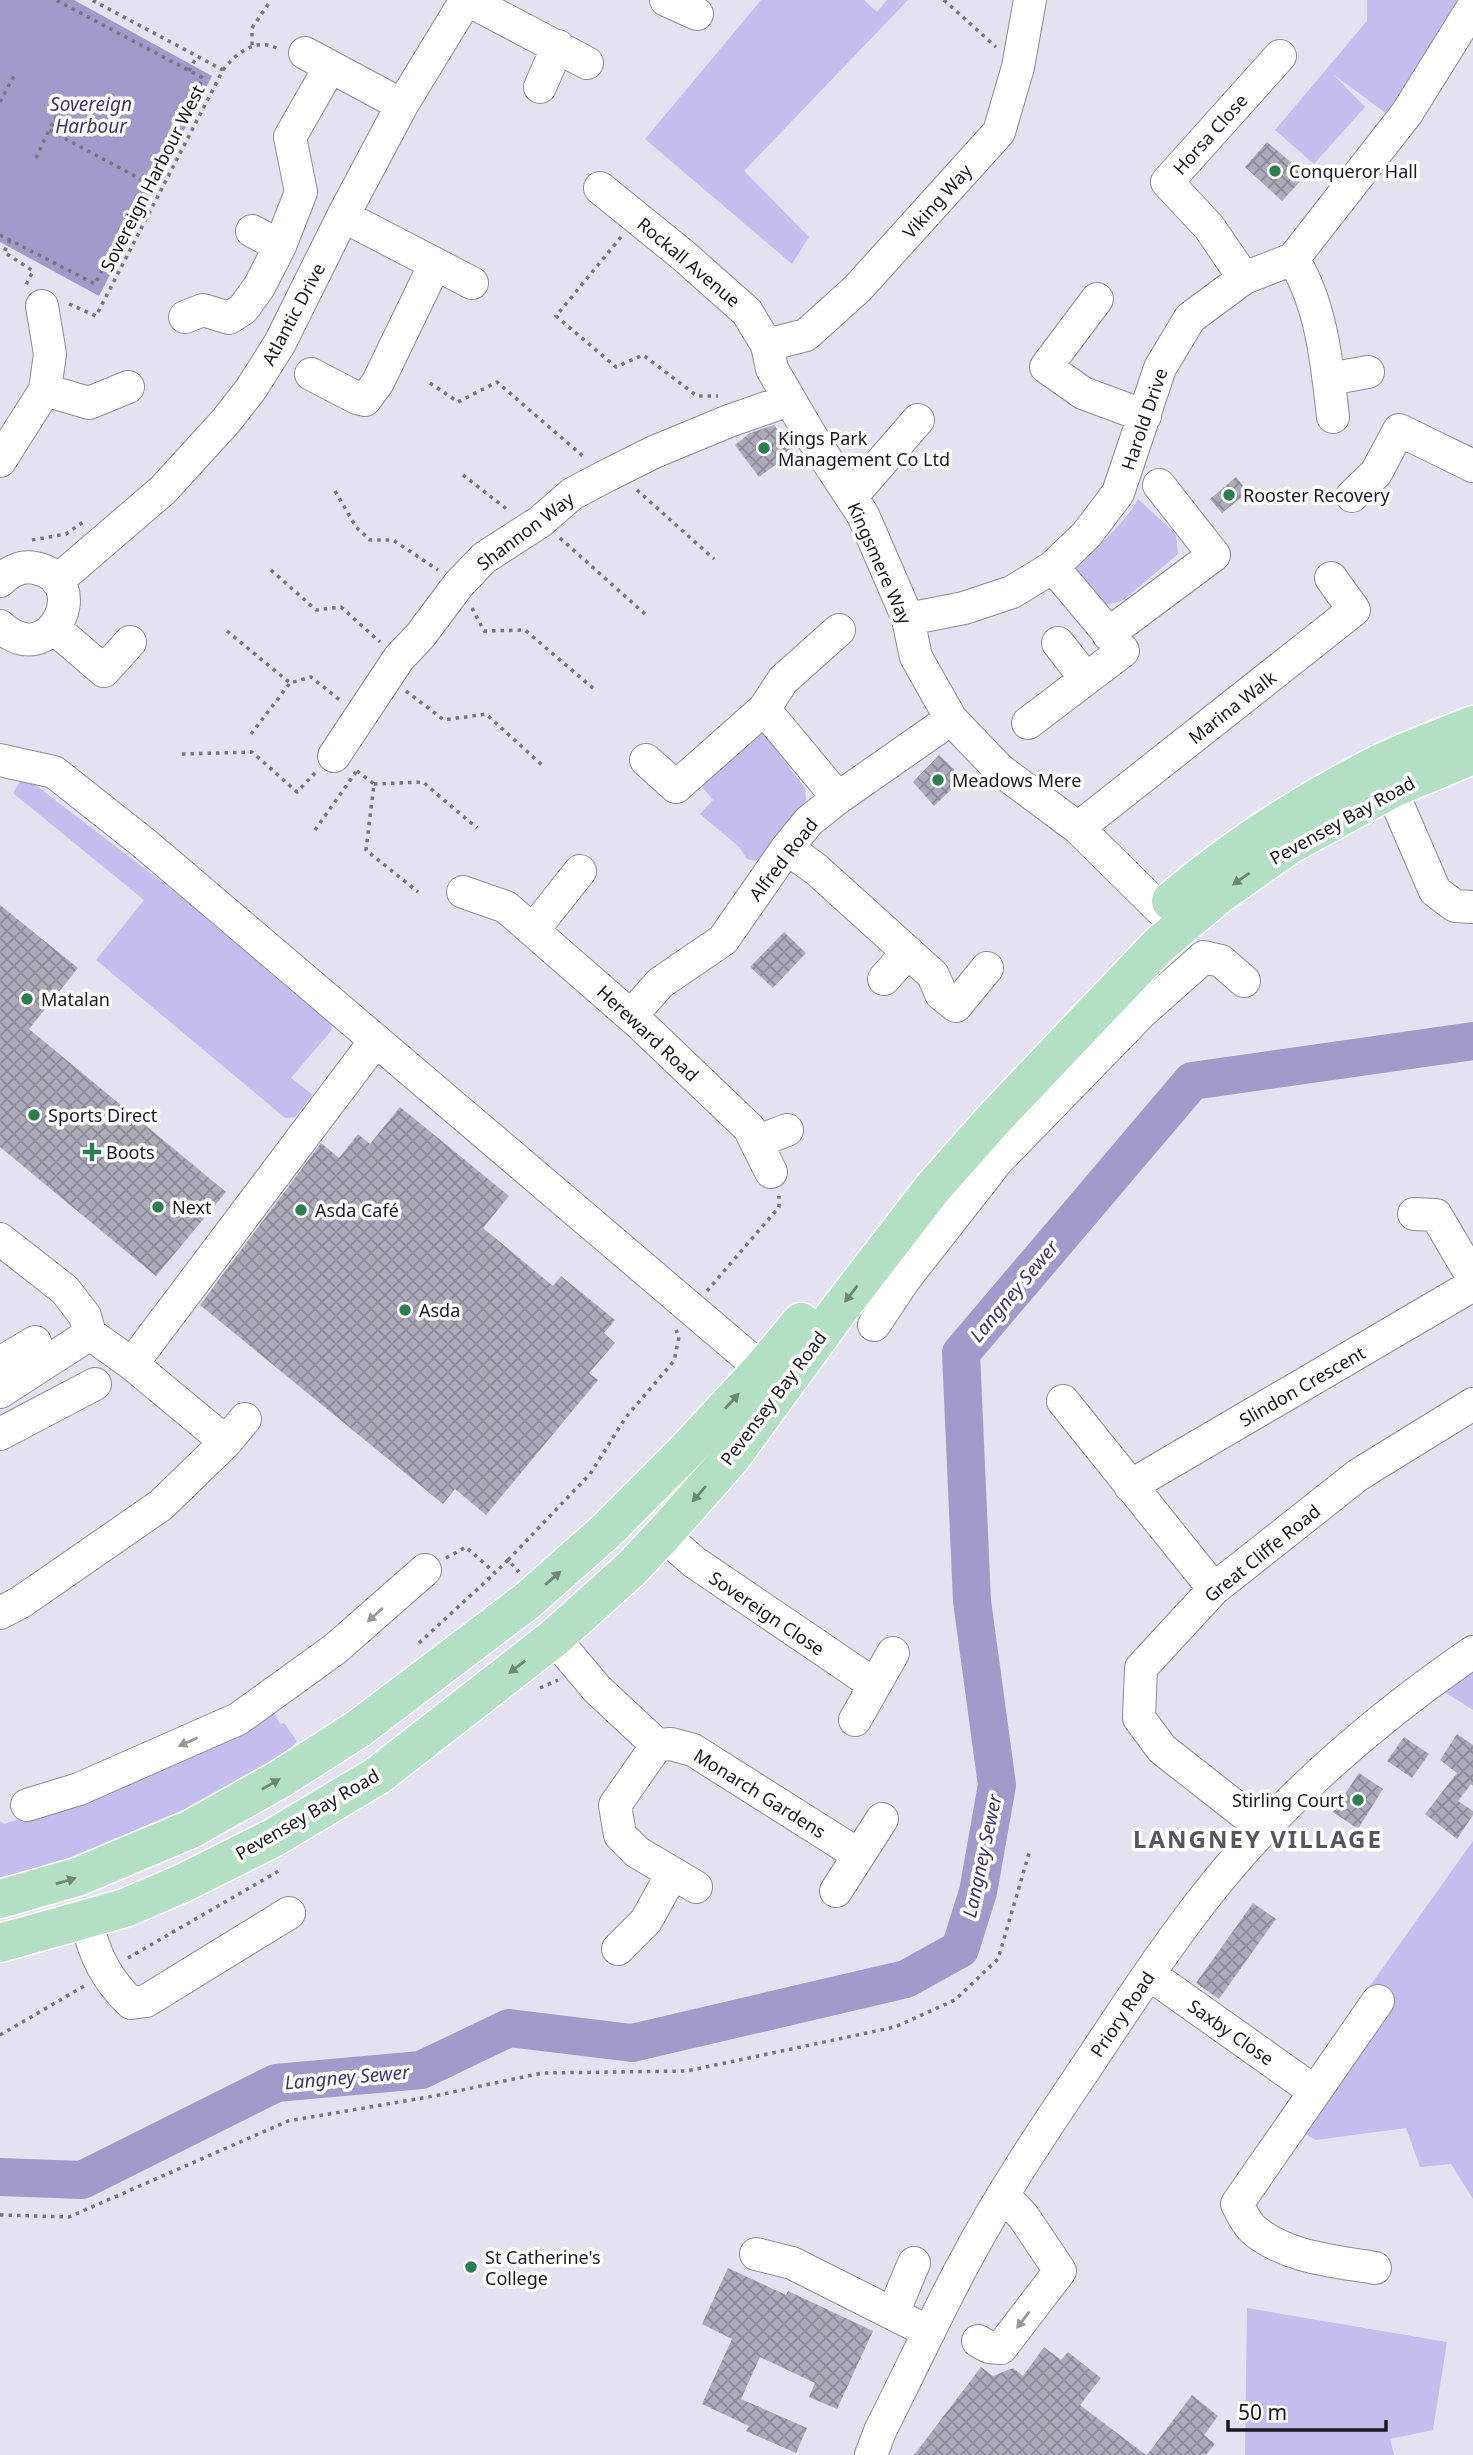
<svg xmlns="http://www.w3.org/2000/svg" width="1473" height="2455" font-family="'Noto Sans',sans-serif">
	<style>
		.green { fill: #c4bdee }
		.water { fill: #a19aca }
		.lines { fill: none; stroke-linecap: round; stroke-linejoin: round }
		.river { stroke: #a19aca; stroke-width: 38 }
		.building { fill: url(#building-cross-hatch) }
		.minor-casing { stroke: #8b8a97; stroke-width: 34 }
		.major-casing { stroke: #fff; stroke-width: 41 }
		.path { stroke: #77767f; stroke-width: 3.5; stroke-dasharray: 3.5 5; stroke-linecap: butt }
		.minor { stroke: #fff; stroke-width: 32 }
		.major { stroke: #b3e0c4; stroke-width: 38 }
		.oneway { fill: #6e8679 }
		.oneway2 { fill: #98989a }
		.poi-dot { fill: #2b7e4f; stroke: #fff; stroke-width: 2.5 }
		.labels { text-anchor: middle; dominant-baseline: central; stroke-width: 7; stroke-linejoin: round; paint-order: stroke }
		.street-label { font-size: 18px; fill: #19191e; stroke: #fff }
		.poi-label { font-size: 18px; fill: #19191e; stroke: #fff; text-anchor: start }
		.water-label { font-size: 19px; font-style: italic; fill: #40326e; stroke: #fff }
		.district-label { font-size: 24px; font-weight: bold; letter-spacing: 2px; fill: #575561; stroke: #fff }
	</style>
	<defs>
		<pattern id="building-cross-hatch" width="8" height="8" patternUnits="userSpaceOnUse" patternTransform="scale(1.75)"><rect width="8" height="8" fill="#adabb9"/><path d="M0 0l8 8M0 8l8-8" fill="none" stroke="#8c8a96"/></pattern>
	</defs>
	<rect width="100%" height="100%" fill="#e4e2f0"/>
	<path class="green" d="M 761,0 L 864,0 L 877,12 L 887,0 L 908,0 L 744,171 L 809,237 L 792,264 L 645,139 Z
		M 1367,0 L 1461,0 L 1387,114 L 1333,74 L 1365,107 L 1314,164 L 1275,130 L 1367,21 Z
		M 1138,499 L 1176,534 L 1178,554 L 1122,601 L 1104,605 L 1074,565 C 1100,545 1122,527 1138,499 Z
		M 753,734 L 764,734 L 805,788 L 806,801 L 761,857 L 755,861 L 747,859 L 739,847 L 700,814 L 713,800 L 702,787 L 703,776 Z
		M 23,777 L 25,777 L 200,911 L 332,1023 L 331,1031 L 291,1078 L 313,1095 L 295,1117 L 285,1118 L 96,960 L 144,900 L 13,793 Z
		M 1473,1672 L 1473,1710 L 1443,1691 Z
		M 271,1707 L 280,1724 L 284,1723 L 297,1741 L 274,1767 L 124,1847 L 0,1886 L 0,1821 L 4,1824 L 126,1784 Z
		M 1473,1841 L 1473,2199 L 1451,2164 L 1420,2167 L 1406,2128 L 1316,2140 L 1276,2118 Z
		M 1247,2308 L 1447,2342 L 1433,2430 L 1390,2439 L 1394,2455 L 1245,2455 Z"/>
	<path class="water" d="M 0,0 L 74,0 L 212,76 L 99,296 L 0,242 Z"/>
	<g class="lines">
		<path class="river" d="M 0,2177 L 82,2180 L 276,2083 L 421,2070 L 509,2028 L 632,2043 L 906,1979 L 960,1949 L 978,1892 L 997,1785 L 972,1601 L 961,1353 L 1192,1081 L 1473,1041"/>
	</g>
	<path class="building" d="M 1267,142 L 1306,175 L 1282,201 L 1245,167 Z
		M 774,425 L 794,451 L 759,477 L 735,445 L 750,433 Z
		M 1236,477 L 1248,492 L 1222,513 L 1210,499 Z
		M 939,755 L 963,778 L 934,806 L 913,782 Z
		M 0,905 L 78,968 L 29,1029 L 226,1192 L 156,1276 L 0,1147 Z
		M 784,932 L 806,953 L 773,988 L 750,967 Z
		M 400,1107 L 509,1196 L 483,1228 L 553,1286 L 561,1276 L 615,1320 L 604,1333 L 615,1343 L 589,1373 L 598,1380 L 486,1515 L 455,1489 L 443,1504 L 200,1305 L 321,1143 L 339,1158 L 358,1134 L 370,1144 Z
		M 1457,1734 L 1473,1745 L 1473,1786 L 1471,1784 L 1458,1801 L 1473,1811 L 1473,1815 L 1457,1839 L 1425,1814 L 1457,1773 L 1440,1760 Z
		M 1404,1737 L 1429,1754 L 1412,1778 L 1387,1761 Z
		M 1359,1773 L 1383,1789 L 1358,1829 L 1333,1812 Z
		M 1253,1903 L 1276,1919 L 1219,1999 L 1196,1983 Z
		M 728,2268 L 786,2295 L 788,2291 L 873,2331 L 837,2409 L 809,2397 L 815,2383 L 760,2357 L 741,2399 L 807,2428 L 796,2453 L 746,2431 L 749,2426 L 702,2404 L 732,2339 L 702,2324 Z
		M 1044,2347 L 1061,2360 L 1068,2352 L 1101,2378 L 1080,2405 L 1146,2455 L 914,2455 L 981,2367 L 993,2376 L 1013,2368 L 1023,2376 Z
		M 1192,2395 L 1218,2416 L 1204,2435 L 1215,2444 L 1206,2455 L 1147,2455 Z"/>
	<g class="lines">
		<defs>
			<path id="minor" d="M 468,0 L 587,63
				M 666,0 L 697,14
				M 305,53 L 402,105
				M 540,87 L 558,46
				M 600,188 L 684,256 L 747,312 L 767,345 L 772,369 L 811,436 L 863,515 L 908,619 L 916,657 L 951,719 L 1000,770 L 1078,828 L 1161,910
				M 343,216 L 472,283
				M 252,231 L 280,246
				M 1293,259 C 1322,305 1327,364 1333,417
				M 1244,278 L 1209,227 L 1167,182 L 1280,56
				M 1097,299 L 1046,367 L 1083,393 L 1145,416
				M 185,317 L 203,310 L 229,318 L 243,309 L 259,287 L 280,246 L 301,192 L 290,137 L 330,67
				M 767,345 L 806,335 L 858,288 L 999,132 L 1018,67 L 1030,0
				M 311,374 L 357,398 L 365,400 L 378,382 L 435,264
				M 1329,379 L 1368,372
				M 45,390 L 89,403 L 128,387
				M 0,461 L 45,390 L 50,354 L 42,306
				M 1352,496 L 1376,473 L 1399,430 L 1473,466
				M 851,497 L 918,420
				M 1053,567 L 1122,649
				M 0,581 C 10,571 21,565 35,568 C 95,579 51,674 0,626
				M 57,581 L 163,490 L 226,421 L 251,389 L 280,343 L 343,216 L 402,105 L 466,0
				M 908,619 L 964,608 L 1012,592 L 1053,567 L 1087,534 L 1118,493 L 1160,368 L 1190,318 L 1244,278 L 1293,259 L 1407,113 L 1473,7
				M 54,628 L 104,671 L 130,642
				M 1108,634 L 1214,555 L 1159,485
				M 1058,643 L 1086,679
				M 764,709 L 783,680 L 839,630
				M 1028,723 L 1123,651
				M 334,756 L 399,658 L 420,636 L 459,584 L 484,558 L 541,521 L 572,494 L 606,476 L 654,452 L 729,421 L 789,400
				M 0,760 L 54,772 L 145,844 L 762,1369
				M 646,760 L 676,787 L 764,709 L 838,798
				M 1391,789 L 1435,891 L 1455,906 L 1473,907
				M 1078,828 L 1354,610 L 1331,578
				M 787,848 L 817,870 L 933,975 L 941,994 L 956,1006 L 987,968
				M 463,892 L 506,907 L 639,1023 L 749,1128 L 771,1172
				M 534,929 L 580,871
				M 884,979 L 908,952
				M 631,1016 L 660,983 L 723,940 L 787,848 L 809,821 L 838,798 L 951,719
				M 756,1142 L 787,1130
				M 1414,1214 L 1436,1215 L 1473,1278
				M 0,1239 L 65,1290 L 85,1316 L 90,1334 L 132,1364 L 226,1442 L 161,1505 L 21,1602 L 0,1613
				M 874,1325 L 904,1280 L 998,1160 L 1141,1013 L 1204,957 L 1221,961 L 1244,981
				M 0,1363 L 35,1342
				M 132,1364 L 376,1040
				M 0,1392 L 90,1334
				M 1063,1401 L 1214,1589
				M 0,1434 L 95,1384
				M 226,1442 L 245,1419
				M 1130,1486 L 1473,1285
				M 663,1535 L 694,1562 L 875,1685
				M 554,1638 L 597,1689 L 657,1745 L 671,1744 L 693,1750 L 859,1855
				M 855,1720 L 893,1653
				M 657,1745 L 615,1805 L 620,1835 L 637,1852 L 696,1887
				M 27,1805 L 79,1789 L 238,1719 L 335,1649 L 425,1570
				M 1264,1829 L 1162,1749 L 1139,1718 L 1141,1668 L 1214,1589 L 1358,1475 L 1473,1404
				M 836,1891 L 882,1819
				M 86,1921 C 95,1955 105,1978 131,2003 L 146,2001 L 289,1913
				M 618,1949 L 646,1921 L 672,1874
				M 1149,1974 L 1314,2091
				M 756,2254 L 792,2263 L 929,2332
				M 1375,2268 C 1335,2261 1288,2258 1255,2231 C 1247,2225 1242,2213 1237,2204 L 1378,2001
				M 893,2313 L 914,2263
				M 978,2341 L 989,2347 L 1001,2348 L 1060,2271 L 1023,2216 L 1003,2195
				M 871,2455 L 880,2431 C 908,2376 934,2319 963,2265 C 1000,2195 1045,2128 1089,2063 C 1124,2010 1159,1957 1198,1906 C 1273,1808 1371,1722 1473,1652"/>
			<path id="major" d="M 1171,901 C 1235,846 1304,802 1379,764 C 1409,749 1442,738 1473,725
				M 0,1899 L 77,1877 L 191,1829 L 280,1779 L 358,1729 L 527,1601 L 605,1532 L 684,1453 L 762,1369 L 801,1322
				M 0,1943 L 125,1908 L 183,1883 L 273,1838 L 377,1776 L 554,1638 L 631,1569 L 663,1535 L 730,1459 L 838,1311 L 932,1189 L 992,1121 L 1159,945 L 1217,896 L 1289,845 L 1391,789 L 1473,755"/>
		</defs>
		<use href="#minor" class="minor-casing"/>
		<use href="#major" class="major-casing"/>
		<path class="path" d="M 944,0 L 996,47
			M 252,45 L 252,28 L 271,0
			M 223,70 C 237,52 257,36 280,50
			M 189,71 L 197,56
			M 65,101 L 49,130 L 148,183
			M 0,102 L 14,76
			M 36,158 L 49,130
			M 0,235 L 95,284 L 203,78 L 56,0
			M 621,237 L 556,316 L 616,367 L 643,355 L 697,396 L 718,396
			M 10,240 L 4,252 L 33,271 L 26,285
			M 69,304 L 96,316 L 223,70 L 92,0
			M 430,383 L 458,402 L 497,382 L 584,457
			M 463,475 L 508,510
			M 637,490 L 714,559
			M 335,491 L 356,527 L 370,540 L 393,540 L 438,570
			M 560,538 L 645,614
			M 32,540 L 66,534 L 83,522
			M 271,570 L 316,610 L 341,607 L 380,642
			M 472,608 L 484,631 L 525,630 L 594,689
			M 227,631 L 290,683 L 311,677 L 341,701
			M 406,691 L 444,720 L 486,714 L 542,765
			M 251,734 L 290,683
			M 182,754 L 252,752 L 297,792 L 316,772
			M 357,771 L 374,784 L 366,850 L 418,892
			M 374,784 L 423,782 L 477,828
			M 315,830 L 356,772
			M 707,1291 L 779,1207 L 779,1196
			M 446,1558 L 466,1547 L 495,1573 L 508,1560 L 519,1572
			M 508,1560 L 590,1474 L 626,1417 L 674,1361 L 679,1337 L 676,1330
			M 419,1643 L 495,1573
			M 540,1688 L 558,1680
			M 128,1958 L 282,1869
			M 0,2035 L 86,1985
			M 0,2215 L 69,2217 L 288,2121 L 434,2096 L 542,2073 L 687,2071 L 895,2027 L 955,2000 L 998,1959 L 1030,1850"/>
		<use href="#minor" class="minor"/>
		<use href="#major" class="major"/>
	</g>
	<defs><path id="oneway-solid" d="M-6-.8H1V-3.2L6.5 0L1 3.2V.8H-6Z" transform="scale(1.75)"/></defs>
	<g class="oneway">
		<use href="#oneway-solid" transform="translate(1241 879) rotate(145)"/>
		<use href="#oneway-solid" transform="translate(851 1294) rotate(128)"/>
		<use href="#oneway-solid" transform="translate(732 1401) rotate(-48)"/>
		<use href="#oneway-solid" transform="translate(699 1494) rotate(131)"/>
		<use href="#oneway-solid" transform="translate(553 1578) rotate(-41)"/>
		<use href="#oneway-solid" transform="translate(517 1667) rotate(142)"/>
		<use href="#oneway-solid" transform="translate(271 1784) rotate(-30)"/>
		<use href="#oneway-solid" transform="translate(66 1881) rotate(-16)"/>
	</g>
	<g class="oneway2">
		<use href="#oneway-solid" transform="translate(375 1615) rotate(138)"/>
		<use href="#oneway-solid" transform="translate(188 1742) rotate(156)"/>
		<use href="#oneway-solid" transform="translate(1023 2320) rotate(127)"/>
	</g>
	<g class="poi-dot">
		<circle cx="1275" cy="171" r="7"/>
		<circle cx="764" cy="448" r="7"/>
		<circle cx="1229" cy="495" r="7"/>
		<circle cx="938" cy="780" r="7"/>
		<circle cx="27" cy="999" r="7"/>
		<circle cx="34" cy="1115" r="7"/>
		<path d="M88.5 1141.5h7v7h7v7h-7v7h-7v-7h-7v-7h7z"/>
		<circle cx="158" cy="1207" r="7"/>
		<circle cx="301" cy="1210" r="7"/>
		<circle cx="405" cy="1310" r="7"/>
		<circle cx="1358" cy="1800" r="7"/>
		<circle cx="471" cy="2267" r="7"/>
	</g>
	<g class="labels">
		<g class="street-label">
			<text transform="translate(1210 134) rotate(-48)">Horsa Close</text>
			<text transform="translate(152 178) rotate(-63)">Sovereign Harbour West</text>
			<text transform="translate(937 201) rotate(-48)">Viking Way</text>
			<text transform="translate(689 262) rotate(40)">Rockall Avenue</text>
			<text transform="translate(293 314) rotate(-62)">Atlantic Drive</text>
			<text transform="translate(1144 419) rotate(-71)">Harold Drive</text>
			<text transform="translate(525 531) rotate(-37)">Shannon Way</text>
			<text transform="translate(880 563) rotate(66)">Kingsmere Way</text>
			<text transform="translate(1232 707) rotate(-38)">Marina Walk</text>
			<text transform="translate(1342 820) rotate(-29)">Pevensey Bay Road</text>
			<text transform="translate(783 859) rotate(-52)">Alfred Road</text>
			<text transform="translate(648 1033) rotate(43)">Hereward Road</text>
			<text transform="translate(1302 1386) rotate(-30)">Slindon Crescent</text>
			<text transform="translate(773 1398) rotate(-53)">Pevensey Bay Road</text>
			<text transform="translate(1262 1553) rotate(-39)">Great Cliffe Road</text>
			<text transform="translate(767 1613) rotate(34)">Sovereign Close</text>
			<text transform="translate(760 1793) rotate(32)">Monarch Gardens</text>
			<text transform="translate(307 1814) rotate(-30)">Pevensey Bay Road</text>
			<text transform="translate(1122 2014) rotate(-56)">Priory Road</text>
			<text transform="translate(1231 2032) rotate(35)">Saxby Close</text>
		</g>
		<g class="poi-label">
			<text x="1289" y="171">Conqueror Hall</text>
			<text x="778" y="438">Kings Park<tspan x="778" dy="21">Management Co Ltd</tspan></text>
			<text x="1243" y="495">Rooster Recovery</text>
			<text x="952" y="780">Meadows Mere</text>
			<text x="41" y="999">Matalan</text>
			<text x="48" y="1115">Sports Direct</text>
			<text x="106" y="1152">Boots</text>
			<text x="172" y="1207">Next</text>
			<text x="315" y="1210">Asda Café</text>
			<text x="419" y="1310">Asda</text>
			<text x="1344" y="1800" text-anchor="end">Stirling Court</text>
			<text x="485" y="2257">St Catherine's<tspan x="485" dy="21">College</tspan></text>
		</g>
		<g class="water-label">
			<text x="91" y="104">Sovereign<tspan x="91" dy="22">Harbour</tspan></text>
			<text transform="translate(1014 1291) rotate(-50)">Langney Sewer</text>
			<text transform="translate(982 1856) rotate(-78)">Langney Sewer</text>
			<text transform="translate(347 2077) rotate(-5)">Langney Sewer</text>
		</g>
		<g class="district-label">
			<text x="1258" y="1838">LANGNEY VILLAGE</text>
		</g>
	</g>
	<path d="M1228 2420v10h158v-10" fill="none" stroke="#19191e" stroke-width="3.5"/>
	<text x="1238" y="2420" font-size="21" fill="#19191e" stroke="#ffffff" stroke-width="5" paint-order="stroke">50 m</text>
</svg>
